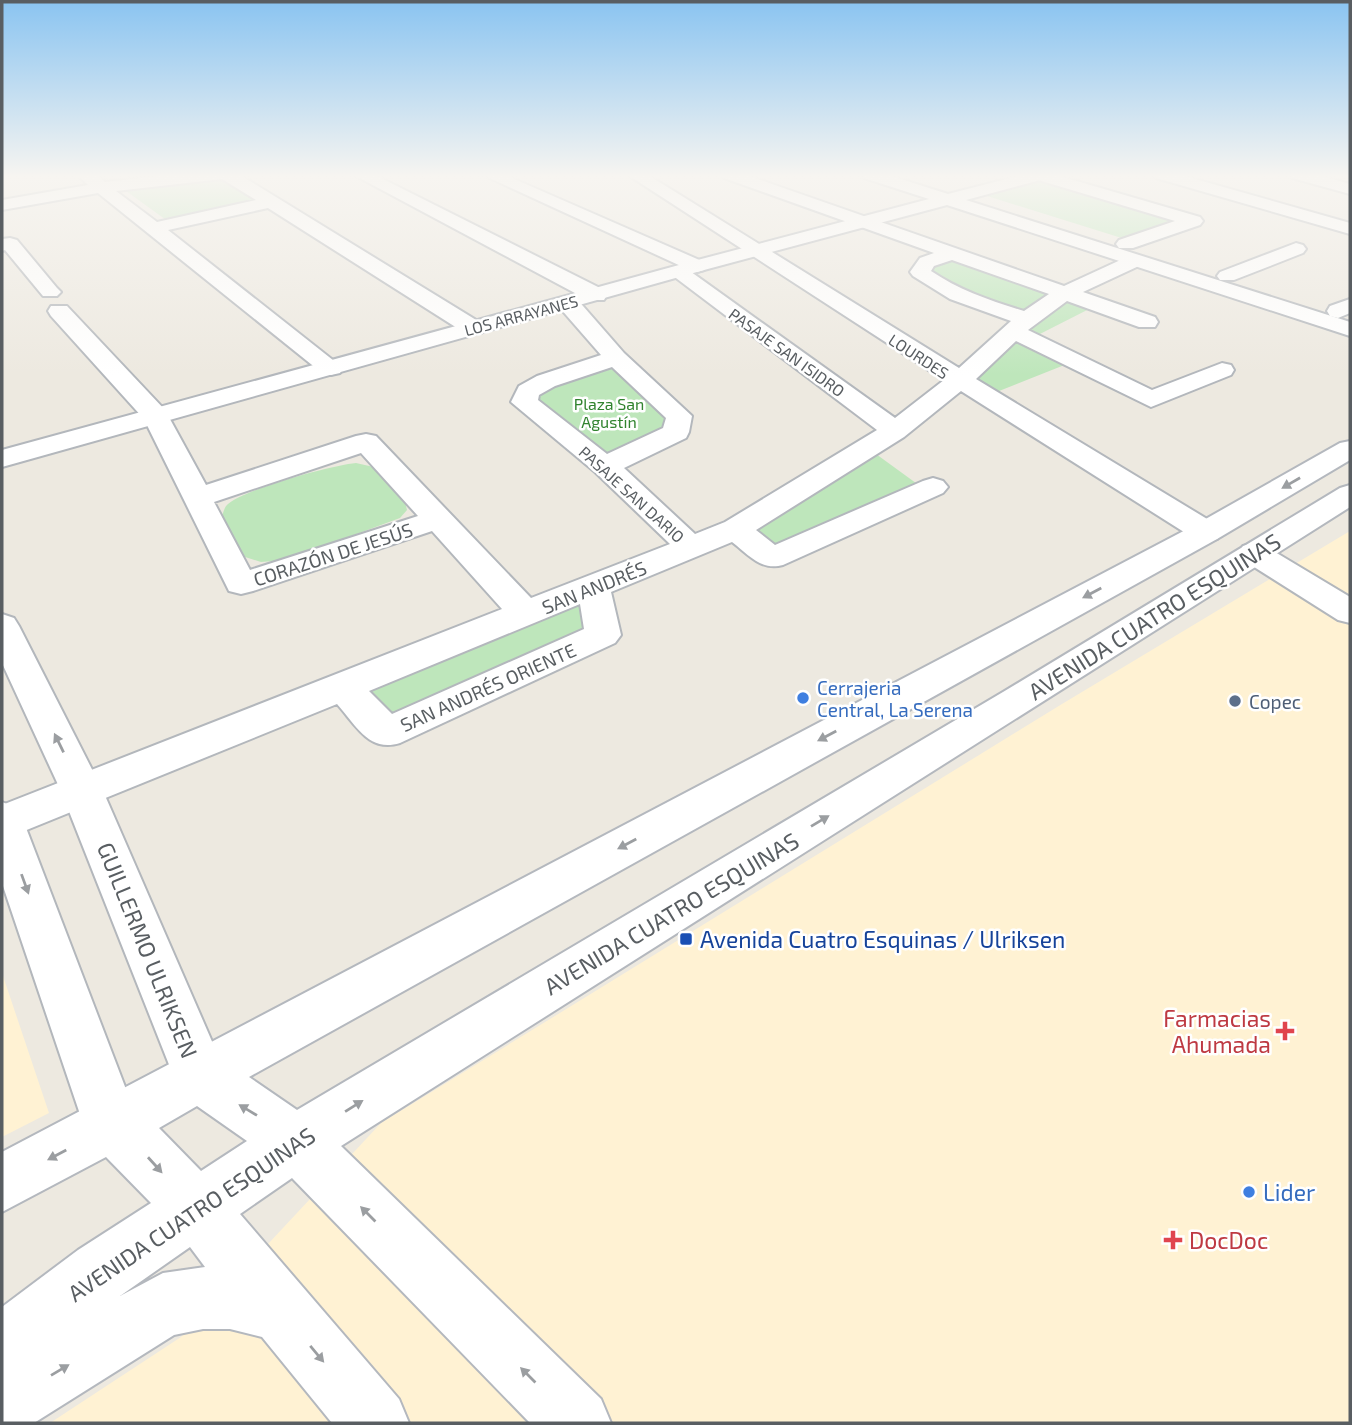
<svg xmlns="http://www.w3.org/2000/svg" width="1352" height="1425" font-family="'Exo 2',sans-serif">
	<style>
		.commercial { fill: #fff2d3 }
		.green { fill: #bee6bb }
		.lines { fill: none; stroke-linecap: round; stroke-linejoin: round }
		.minor-casing { stroke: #b3b7bc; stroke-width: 4 }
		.tertiary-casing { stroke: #b3b7bc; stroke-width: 4 }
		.secondary-casing { stroke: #b4b8be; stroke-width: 4 }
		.minor { fill: #fff; fill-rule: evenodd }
		.tertiary { fill: #fff; fill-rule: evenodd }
		.secondary { fill: #fff; fill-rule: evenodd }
		.oneway { fill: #9b9ea1 }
		.shop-dot { fill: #3f7fe0; stroke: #fff; stroke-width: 2.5 }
		.service-dot { fill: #5c6f8a; stroke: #fff; stroke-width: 2.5 }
		.transit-dot { fill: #1a4fb4; stroke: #fff; stroke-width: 2.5 }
		.health-dot { fill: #e0444e; stroke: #fff; stroke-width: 2.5 }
		.labels { text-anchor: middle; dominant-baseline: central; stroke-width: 5; stroke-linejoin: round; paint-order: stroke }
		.far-street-label { font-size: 16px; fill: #595e62; stroke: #fff }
		.far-park-label { font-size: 16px; fill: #31832f; stroke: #fff }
		.street-label { font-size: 19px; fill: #595e62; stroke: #fff }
		.shop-label { font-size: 19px; fill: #366cbe; stroke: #fff; text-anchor: start }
		.service-label { font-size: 19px; fill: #4e5e75; stroke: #fff; text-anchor: start }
		.near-street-label { font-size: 23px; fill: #595e62; stroke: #fff }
		.near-transit-label { font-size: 23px; fill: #164399; stroke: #fff; text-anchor: start }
		.near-health-label { font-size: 23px; fill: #be3a42; stroke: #fff; text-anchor: end }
		.near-shop-label { font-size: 23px; fill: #366cbe; stroke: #fff; text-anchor: start }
	</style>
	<rect width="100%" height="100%" fill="#ede9e0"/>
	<path class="commercial" d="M 1350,531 L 1350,1423 L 50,1423 L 181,1337 L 381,1123 L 1062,704 Z
		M 2,973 L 49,1113 L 2,1137 Z"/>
	<path class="green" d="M 221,178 L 262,203 L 169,222 L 126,191 L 127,189 Z
		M 1042,180 L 1179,220 L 1128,240 L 984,195 Z
		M 955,256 L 1058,292 L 1022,315 L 976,300 L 928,272 L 933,264 Z
		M 1070,297 L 1095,306 L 1034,337 L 1025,332 Z
		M 1017,336 L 1072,362 L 989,395 L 966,381 Z
		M 614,362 L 672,417 L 669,430 L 606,460 L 531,401 L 534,392 Z
		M 876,454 L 920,486 L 774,549 L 749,529 Z
		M 356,463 L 378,468 L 405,502 L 407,510 L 400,518 L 286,560 L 261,562 L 242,556 L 221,519 C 223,514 224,507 228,504 C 245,489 333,465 356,463 Z
		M 588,594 L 595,633 L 390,725 L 357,692 Z"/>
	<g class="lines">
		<defs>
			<path id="minor" d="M 78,175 L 97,175 L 105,182 L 167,175 L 240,175 L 481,323 L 484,328 L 481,333 L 465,333 L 268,208 L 168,230 L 343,368 L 340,373 L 331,375 L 322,373 L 98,193 L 2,210 L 2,200 L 88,185 ZM 222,179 L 256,200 L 157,222 L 116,191 Z
				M 354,175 L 375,175 L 604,290 L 607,295 L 604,300 L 588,300 Z
				M 483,175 L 505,175 L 704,262 L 707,266 L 704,270 L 697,272 L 687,269 L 895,418 L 944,380 L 628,175 L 648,175 L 959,368 L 1011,321 L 950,299 L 913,276 L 910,272 L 920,258 L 934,253 L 724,178 L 722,175 L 746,175 L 1064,286 L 1127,257 L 1141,257 L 1144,261 L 1141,265 L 1083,292 L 1155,317 L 1158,322 L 1155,327 L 1139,327 L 1067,301 L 1028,330 L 1152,390 L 1222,363 L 1231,365 L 1234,370 L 1231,375 L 1151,407 L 1016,341 L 976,379 L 1217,525 L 1222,532 L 1217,539 L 1206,541 L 1195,539 L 961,391 L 904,437 L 756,530 L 775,545 L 923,481 L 933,478 L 943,481 L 948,487 L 943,493 L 783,565 C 761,571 749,555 732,542 L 611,592 L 621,635 L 615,643 L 400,743 C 369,753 356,725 337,704 L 2,840 L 2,805 L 502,609 L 432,531 L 253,591 L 241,594 L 229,591 L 144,419 L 51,316 L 48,311 L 51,306 L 67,306 L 165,410 L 206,485 L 356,436 L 366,434 L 376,436 L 531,598 L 670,544 L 595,472 L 511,402 L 519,386 L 537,376 L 601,355 L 560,308 L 557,303 L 560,298 L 576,298 L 624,353 L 692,416 L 689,432 L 686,438 L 624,468 L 695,534 L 725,522 L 877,430 L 668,272 L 671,268 L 683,267 ZM 952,260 L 1049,294 L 1024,311 C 991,301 959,290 931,271 L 934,266 ZM 612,367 L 666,418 L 663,428 L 607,454 L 538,400 L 539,395 L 555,386 ZM 361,453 L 418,516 L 250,570 L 214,502 ZM 580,604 L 584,629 L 392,714 L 369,691 Z
				M 1033,175 L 1056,175 L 1200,217 L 1203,221 L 1200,225 L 1133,248 L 1119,248 L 1116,244 L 1119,240 L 1175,221 L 1035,179 Z
				M 1154,175 L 1181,175 L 1350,223 L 1350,234 L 1156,178 Z
				M 1290,175 L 1318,175 L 1350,184 L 1350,194 L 1292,178 Z
				M 10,238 L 17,240 L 57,288 L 61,292 L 57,296 L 43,296 L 5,250 L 2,251 L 2,239 Z
				M 1296,243 L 1303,245 L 1306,249 L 1303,253 L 1234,280 L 1220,280 L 1217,276 L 1220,272 Z
				M 1350,299 L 1350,313 L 1338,318 L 1330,316 L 1327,311 L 1330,306 Z
				M 1254,543 L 1265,546 L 1350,597 L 1350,623 L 1338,620 L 1243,560 L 1238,553 L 1243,546 Z"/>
			<path id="tertiary" d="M 862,175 L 888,175 L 948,194 L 1022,175 L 1050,175 L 1048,178 L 966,200 L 1350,322 L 1350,336 L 947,205 L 704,270 L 2,467 L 2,450 L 690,262 L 929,199 L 864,178 Z
				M 2,614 L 14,618 L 19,626 L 103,791 L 227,1076 L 219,1095 L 200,1103 L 181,1095 L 61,791 L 2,663 Z
				M 2,802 L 17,808 L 23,820 L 140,1126 L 132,1146 L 112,1154 L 92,1146 L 84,1126 L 2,883 Z"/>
			<path id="secondary" d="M 1350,441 L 1350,460 L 1217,539 L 249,1077 L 297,1110 L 1003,692 L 1340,488 L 1350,485 L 1350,507 L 341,1146 L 601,1399 L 611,1423 L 530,1423 L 292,1178 L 240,1214 L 399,1399 L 409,1423 L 332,1423 L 262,1337 L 230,1329 L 203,1329 L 174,1335 L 34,1423 L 2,1423 L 2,1307 L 78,1250 L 151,1203 L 106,1157 L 2,1212 L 2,1152 L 1195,525 L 1340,443 ZM 197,1106 L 247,1141 L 201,1171 L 159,1128 ZM 190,1247 L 205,1267 L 163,1273 L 120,1296 Z"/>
		</defs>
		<use href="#minor" class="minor-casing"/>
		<use href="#tertiary" class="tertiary-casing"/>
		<use href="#secondary" class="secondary-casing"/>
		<use href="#minor" class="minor"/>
		<use href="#tertiary" class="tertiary"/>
		<use href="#secondary" class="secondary"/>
	</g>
	<defs><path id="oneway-solid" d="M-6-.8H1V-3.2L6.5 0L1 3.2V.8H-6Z" transform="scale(1.75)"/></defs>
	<g class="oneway">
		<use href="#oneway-solid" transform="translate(1291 483) rotate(150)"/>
		<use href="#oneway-solid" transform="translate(1092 593) rotate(152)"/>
		<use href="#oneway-solid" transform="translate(827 736) rotate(152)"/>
		<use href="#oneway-solid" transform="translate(59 743) rotate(-116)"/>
		<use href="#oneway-solid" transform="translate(820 821) rotate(-31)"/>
		<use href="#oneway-solid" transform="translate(627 844) rotate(152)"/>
		<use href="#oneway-solid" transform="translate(25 884) rotate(70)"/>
		<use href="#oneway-solid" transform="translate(354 1106) rotate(-32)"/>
		<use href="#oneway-solid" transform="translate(248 1110) rotate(-149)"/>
		<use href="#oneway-solid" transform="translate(57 1155) rotate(152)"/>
		<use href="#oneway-solid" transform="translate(155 1165) rotate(48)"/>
		<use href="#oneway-solid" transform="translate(368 1214) rotate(-135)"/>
		<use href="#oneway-solid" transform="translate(317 1354) rotate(50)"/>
		<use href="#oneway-solid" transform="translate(60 1370) rotate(-31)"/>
		<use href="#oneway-solid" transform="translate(528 1375) rotate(-135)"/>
	</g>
	<linearGradient id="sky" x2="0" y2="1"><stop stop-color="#8ac4f1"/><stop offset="0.47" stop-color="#f7f5f1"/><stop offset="1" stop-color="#f7f5f1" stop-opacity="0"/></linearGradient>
	<rect width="1352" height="375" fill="url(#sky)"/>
	<g class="shop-dot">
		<circle cx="803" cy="698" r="7"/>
		<circle cx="1249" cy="1192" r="7"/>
	</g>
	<circle class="service-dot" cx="1235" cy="701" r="7"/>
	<rect class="transit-dot" x="679" y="932" width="14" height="14" rx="3.5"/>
	<g class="health-dot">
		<path d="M1281.5 1020.5h7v7h7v7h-7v7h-7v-7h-7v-7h7z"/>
		<path d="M1169.5 1229.5h7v7h7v7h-7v7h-7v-7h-7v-7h7z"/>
	</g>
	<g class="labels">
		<g class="far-street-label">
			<text transform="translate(521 315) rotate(-15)">LOS ARRAYANES</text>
			<text transform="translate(787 352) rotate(36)">PASAJE SAN ISIDRO</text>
			<text transform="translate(919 356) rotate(33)">LOURDES</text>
			<text transform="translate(632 494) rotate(42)">PASAJE SAN DARIO</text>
		</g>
		<g class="far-park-label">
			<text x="609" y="403">Plaza San<tspan x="609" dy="18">Agustín</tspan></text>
		</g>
		<g class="street-label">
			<text transform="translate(333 554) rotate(-18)">CORAZÓN DE JESÚS</text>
			<text transform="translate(594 587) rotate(-22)">SAN ANDRÉS</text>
			<text transform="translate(488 687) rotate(-24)">SAN ANDRÉS ORIENTE</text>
		</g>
		<g class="shop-label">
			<text x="817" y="687">Cerrajeria<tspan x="817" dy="22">Central, La Serena</tspan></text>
		</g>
		<g class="service-label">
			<text x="1249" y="701">Copec</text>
		</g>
		<g class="near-street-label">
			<text transform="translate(1154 616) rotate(-32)">AVENIDA CUATRO ESQUINAS</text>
			<text transform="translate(671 913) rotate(-31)">AVENIDA CUATRO ESQUINAS</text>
			<text transform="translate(148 950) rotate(68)">GUILLERMO ULRIKSEN</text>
			<text transform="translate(191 1214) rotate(-34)">AVENIDA CUATRO ESQUINAS</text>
		</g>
		<g class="near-transit-label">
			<text x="700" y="939">Avenida Cuatro Esquinas / Ulriksen</text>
		</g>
		<g class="near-health-label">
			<text x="1271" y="1018">Farmacias<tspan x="1271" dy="26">Ahumada</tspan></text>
			<text x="1189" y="1240" text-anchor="start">DocDoc</text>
		</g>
		<g class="near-shop-label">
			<text x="1263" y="1192">Lider</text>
		</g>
	</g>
	<rect width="1352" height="1425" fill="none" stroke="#595e62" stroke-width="7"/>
</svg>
